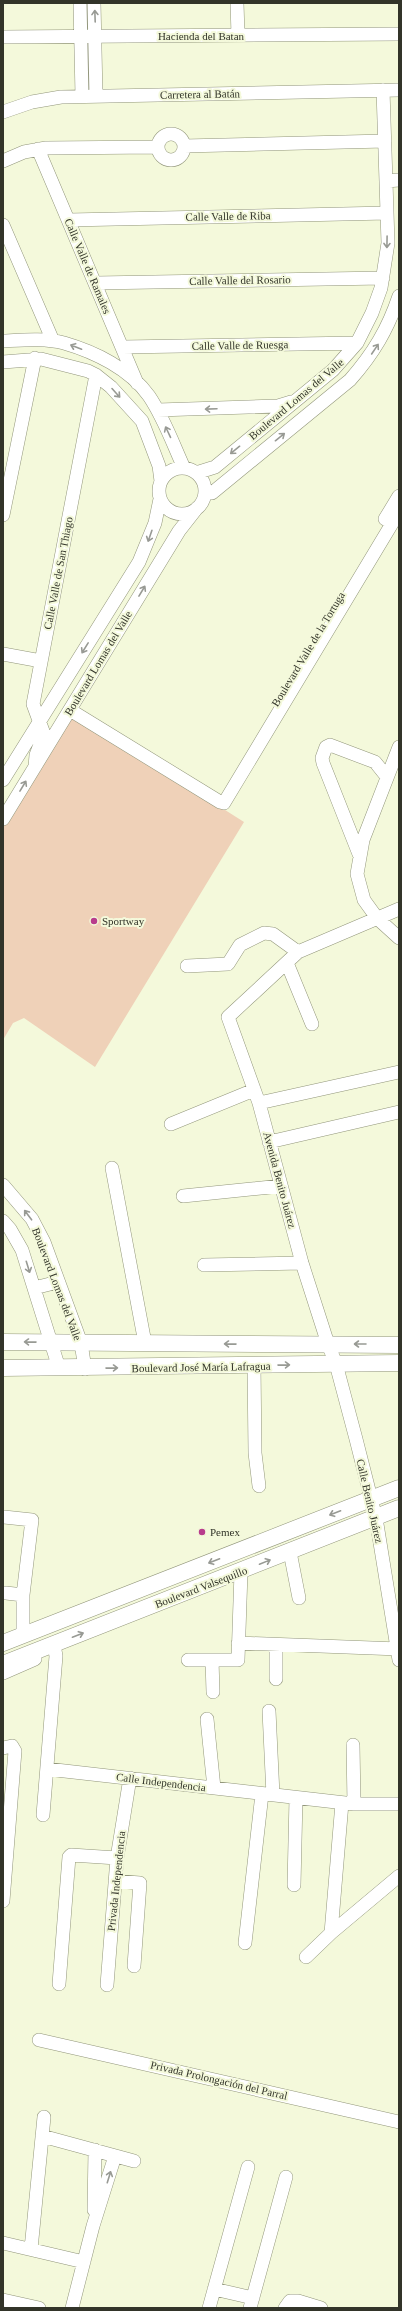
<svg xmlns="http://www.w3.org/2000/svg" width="402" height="2311" font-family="'Times New Roman',serif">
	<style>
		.green { fill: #efd1b8 }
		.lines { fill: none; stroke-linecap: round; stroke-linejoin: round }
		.minor-casing { stroke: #92967b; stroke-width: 14 }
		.major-casing { stroke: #92967b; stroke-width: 17 }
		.minor { stroke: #fff; stroke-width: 13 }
		.major { stroke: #fff; stroke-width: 16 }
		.oneway { stroke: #989a94 }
		.poi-dot { fill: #b83c8c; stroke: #f4f9db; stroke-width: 1.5 }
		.labels { text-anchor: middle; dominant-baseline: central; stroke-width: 4; stroke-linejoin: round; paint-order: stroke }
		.street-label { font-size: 11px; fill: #323429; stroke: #f4f9db }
		.poi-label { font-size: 11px; fill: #323429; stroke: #f4f9db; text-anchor: start }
	</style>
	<rect width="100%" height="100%" fill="#f4f9db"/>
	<path class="green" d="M 72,713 L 244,822 L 95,1067 L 24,1018 L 13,1023 L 3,1040 L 3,823 Z"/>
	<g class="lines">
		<defs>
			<path id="minor" d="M 80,3 L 82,96
				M 94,3 L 96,96
				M 237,3 L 238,35
				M 3,37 L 399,34
				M 3,112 L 32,102 L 61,97 L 399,90
				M158 147a13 13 0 1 1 26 0a13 13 0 1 1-26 0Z
				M 184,146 L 385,141
				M 38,149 L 137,383
				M 3,161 L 24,152 L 46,148 L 157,147
				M 386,181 L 399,180
				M 69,220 L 387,213
				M 3,225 L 53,341
				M 96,283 L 383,278
				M 3,341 C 23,340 45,338 64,343 C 95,352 130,369 149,396 C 164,418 173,444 184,468
				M 123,347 L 357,343
				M 3,362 L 41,359 L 88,371 L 96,375 L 111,387 L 142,421 L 159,466 L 161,481
				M 158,410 L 278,406 L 291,402
				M159 491a23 23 0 1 1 46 0a23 23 0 1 1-46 0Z
				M 196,473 L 215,467 L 333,370 L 357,343 L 372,313 L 381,288 L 388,243 L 383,90
				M 205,493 L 212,493 L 350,380 C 373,354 388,329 399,296
				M 3,515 L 35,358
				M 385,519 L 399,496
				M 3,654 L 41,661
				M 70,710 L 220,802 L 224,803 L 399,512
				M 399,747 L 363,840 L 357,874 L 364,900 L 377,918 L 399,938
				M 35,767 L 36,755 L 44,734 L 33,704 L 96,375
				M 3,780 L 139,562 L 155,523 L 160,499
				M 3,819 L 179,531 L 197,508
				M 359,854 L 323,763 L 322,758 L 326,747 L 330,745 L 375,762 L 387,777
				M 399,909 L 298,952 L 228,1017 L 259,1103 L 302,1263 L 328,1344 L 336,1364 L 356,1439 L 376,1518 L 399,1660
				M 287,963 L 312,1024
				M 187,966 L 228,964 L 240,945 L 264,933 L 273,934 L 298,952
				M 259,1103 L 399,1072
				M 171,1124 L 254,1090
				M 269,1142 L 399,1112
				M 112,1168 L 145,1343
				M 3,1185 L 32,1219 L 44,1242 L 81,1343 L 85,1369
				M 183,1196 L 281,1186
				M 3,1221 L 10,1229 L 22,1250 L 59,1368
				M 204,1265 L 302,1263
				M 34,1288 L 58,1282
				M 254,1365 L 255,1453 L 259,1486
				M 4,1517 L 32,1520 L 23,1595 L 23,1635
				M 290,1552 L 299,1598
				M 6,1593 L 23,1595
				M 238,1643 L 399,1649
				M 276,1645 L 276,1679
				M 188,1660 L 238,1660 L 241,1572
				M 212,1660 L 213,1692
				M 3,1673 L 35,1659
				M 269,1711 L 273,1795
				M 207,1719 L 214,1788
				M 353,1745 L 354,1804
				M 3,1748 L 12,1746 L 15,1751 L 3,1901
				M 47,1769 L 354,1804 L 399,1804
				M 43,1815 L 56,1656 L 54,1645
				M 115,1881 L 140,1883 L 134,1966
				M 294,1885 L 296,1798
				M 331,1933 L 342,1803
				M 245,1943 L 262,1794
				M 306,1957 L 331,1933 L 399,1876
				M 59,1984 L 69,1857 L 71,1855 L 117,1858
				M 107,1985 L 117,1858 L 130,1778
				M 39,2040 L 399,2122
				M 42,2136 L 134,2161
				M 94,2210 L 95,2150
				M 3,2243 L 84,2262
				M 31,2249 L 44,2117
				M 214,2289 L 253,2298
				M 3,2300 L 39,2308
				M 72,2308 L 93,2226 L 115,2156
				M 209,2308 L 248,2167
				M 250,2308 L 286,2177
				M 285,2308 L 290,2301 L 298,2301 L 321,2308"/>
			<path id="major" d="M 3,1342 L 399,1345
				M 3,1368 L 399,1363
				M 3,1643 L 399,1488
				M 3,1664 L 399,1508"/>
		</defs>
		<use href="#minor" class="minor-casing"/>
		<use href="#major" class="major-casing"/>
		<use href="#minor" class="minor"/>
		<use href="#major" class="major"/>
	</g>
	<defs><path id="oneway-shaft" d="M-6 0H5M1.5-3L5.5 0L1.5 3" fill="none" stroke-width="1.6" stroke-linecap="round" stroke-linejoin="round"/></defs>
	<g class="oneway">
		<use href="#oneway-shaft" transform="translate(95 16) rotate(-92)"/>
		<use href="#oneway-shaft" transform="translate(387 242) rotate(91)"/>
		<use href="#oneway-shaft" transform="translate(76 347) rotate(-159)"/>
		<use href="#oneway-shaft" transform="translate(375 349) rotate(-56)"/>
		<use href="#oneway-shaft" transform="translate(116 393) rotate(48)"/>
		<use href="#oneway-shaft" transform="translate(211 409) rotate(178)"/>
		<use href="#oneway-shaft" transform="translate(168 432) rotate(-115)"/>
		<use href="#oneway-shaft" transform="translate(280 437) rotate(-39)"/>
		<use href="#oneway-shaft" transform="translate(235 450) rotate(141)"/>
		<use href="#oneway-shaft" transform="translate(150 536) rotate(109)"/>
		<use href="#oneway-shaft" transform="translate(142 591) rotate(-59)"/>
		<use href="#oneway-shaft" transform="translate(85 648) rotate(122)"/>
		<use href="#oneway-shaft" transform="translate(23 786) rotate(-59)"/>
		<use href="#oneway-shaft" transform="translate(28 1215) rotate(-127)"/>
		<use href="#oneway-shaft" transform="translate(28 1267) rotate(73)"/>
		<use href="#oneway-shaft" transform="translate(30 1342) rotate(-179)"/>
		<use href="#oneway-shaft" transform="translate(230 1344) rotate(-179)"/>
		<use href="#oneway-shaft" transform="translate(360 1344) rotate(-180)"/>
		<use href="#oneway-shaft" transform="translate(284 1365) rotate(-1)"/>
		<use href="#oneway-shaft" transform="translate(112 1368) rotate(-1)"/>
		<use href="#oneway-shaft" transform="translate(335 1513) rotate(159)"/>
		<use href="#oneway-shaft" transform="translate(214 1561) rotate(159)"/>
		<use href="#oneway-shaft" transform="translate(265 1562) rotate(-22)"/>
		<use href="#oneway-shaft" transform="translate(78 1635) rotate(-21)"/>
		<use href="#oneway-shaft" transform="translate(109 2177) rotate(-73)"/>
	</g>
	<g class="poi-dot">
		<circle cx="94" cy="921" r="4"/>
		<circle cx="202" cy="1532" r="4"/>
	</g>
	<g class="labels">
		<g class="street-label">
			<text x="201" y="36">Hacienda del Batan</text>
			<text transform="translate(200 94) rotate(-1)">Carretera al Batán</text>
			<text transform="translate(228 216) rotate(-1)">Calle Valle de Riba</text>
			<text transform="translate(88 266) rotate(67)">Calle Valle de Ramales</text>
			<text transform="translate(240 280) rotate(-1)">Calle Valle del Rosario</text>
			<text transform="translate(240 345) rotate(-1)">Calle Valle de Ruesga</text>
			<text transform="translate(296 399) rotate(-40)">Boulevard Lomas del Valle</text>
			<text transform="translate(58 573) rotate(-79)">Calle Valle de San Thiago</text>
			<text transform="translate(308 649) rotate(-59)">Boulevard Valle de la Tortuga</text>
			<text transform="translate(98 663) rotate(-59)">Boulevard Lomas del Valle</text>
			<text transform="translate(280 1180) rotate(75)">Avenida Benito Juárez</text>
			<text transform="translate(57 1284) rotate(69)">Boulevard Lomas del Valle</text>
			<text transform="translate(201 1367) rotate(-1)">Boulevard José María Lafragua</text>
			<text transform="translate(370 1501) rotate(77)">Calle Benito Juárez</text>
			<text transform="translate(201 1587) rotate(-21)">Boulevard Valsequillo</text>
			<text transform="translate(161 1782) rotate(7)">Calle Independencia</text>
			<text transform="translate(116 1881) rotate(-84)">Privada Independencia</text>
			<text transform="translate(219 2080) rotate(13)">Privada Prolongación del Parral</text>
		</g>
		<g class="poi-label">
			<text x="102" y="921">Sportway</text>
			<text x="210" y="1532">Pemex</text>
		</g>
	</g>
	<rect width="402" height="2311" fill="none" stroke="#323429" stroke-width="8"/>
</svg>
